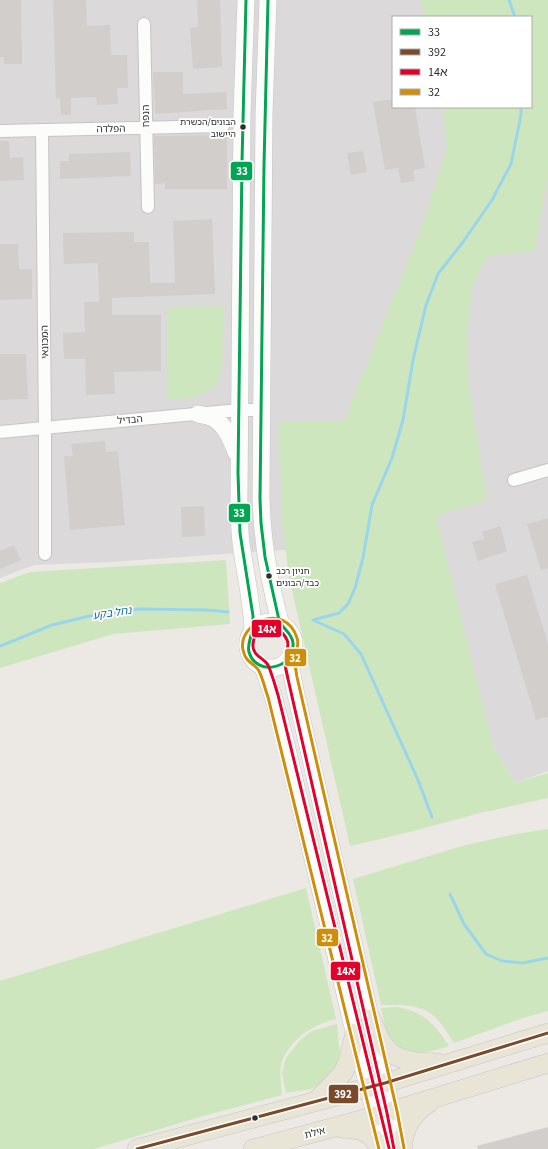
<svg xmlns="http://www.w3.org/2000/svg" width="548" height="1149" font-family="'Source Sans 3','Noto Sans Hebrew',sans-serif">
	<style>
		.industrial { fill: #dcd9db; fill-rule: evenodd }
		.green { fill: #cee6be }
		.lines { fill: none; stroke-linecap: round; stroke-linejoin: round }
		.stream { stroke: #99d6ec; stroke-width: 3 }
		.building { fill: #d1cecb }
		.street-casing { stroke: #c5c4c5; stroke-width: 14 }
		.secondary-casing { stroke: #c5c4c5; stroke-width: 18 }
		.primary-casing { stroke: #c6c5c4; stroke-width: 20 }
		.street { stroke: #fcfcfb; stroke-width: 12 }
		.secondary { stroke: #fcfcfb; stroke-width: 17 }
		.primary { stroke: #e8e4d6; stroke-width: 19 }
		.bus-1-casing { stroke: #fff; stroke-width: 6 }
		.bus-2-casing { stroke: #fff; stroke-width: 6 }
		.bus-3-casing { stroke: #fff; stroke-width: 6 }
		.bus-4-casing { stroke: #fff; stroke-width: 6 }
		.bus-1 { stroke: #00a651; stroke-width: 3 }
		.bus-2 { stroke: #7a4b2a; stroke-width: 3 }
		.bus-3 { stroke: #e4002b; stroke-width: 3 }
		.bus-4 { stroke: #cf8e09; stroke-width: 3 }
		.bus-dot { fill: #2e2e2e; stroke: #fff; stroke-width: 1.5 }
		.labels { text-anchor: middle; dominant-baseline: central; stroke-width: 3.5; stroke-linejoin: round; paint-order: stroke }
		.bus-label { font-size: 9px; fill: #2e2e2e; stroke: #fff; text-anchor: end }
		.street-label { font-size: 10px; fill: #2e2e2e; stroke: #fff }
		.water-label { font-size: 11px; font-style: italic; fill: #0d6fa3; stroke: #fff }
		.line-badge { stroke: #fff; stroke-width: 1.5 }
		.badge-label { font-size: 11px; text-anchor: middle; font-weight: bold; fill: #fff }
	</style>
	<rect width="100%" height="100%" fill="#ece8e4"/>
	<path class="industrial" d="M 0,0 L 548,0 L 548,771 L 515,783 L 493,746 L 438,539 L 111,562 L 34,565 L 0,578 ZM 393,17 L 531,17 L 531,107 L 393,107 Z"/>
	<path class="green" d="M 420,0 L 548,0 L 548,173 L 535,251 L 489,256 L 482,265 L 472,288 L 468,330 L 467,373 L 487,500 L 436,516 L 493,746 L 515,783 L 548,773 L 548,798 L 480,813 L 406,833 L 350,846 L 289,577 L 282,521 L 279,422 L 344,421 L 424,221 L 447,146 L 443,107 L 531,107 L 531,17 L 424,17 Z
		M 224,306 C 224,322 226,373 216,384 C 204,398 184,400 167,399 L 167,307 Z
		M 226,560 L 230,624 L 113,634 L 0,668 L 0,583 L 30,572 Z
		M 548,829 L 548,1011 L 523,1018 L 454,1043 C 448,1034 442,1024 435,1017 C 420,1003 400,1005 381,1005 L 353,879 L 462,846 L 516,834 Z
		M 306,888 L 336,1019 C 317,1024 299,1033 288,1050 C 286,1054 283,1057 282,1061 C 279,1072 281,1084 282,1095 L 203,1116 L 94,1149 L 0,1149 L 0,981 Z
		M 397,1007 C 425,1012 434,1024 449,1046 C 426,1053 406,1060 389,1036 C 385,1029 383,1016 381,1008 Z
		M 337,1024 L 340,1055 L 335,1070 L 322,1084 L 311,1089 L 286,1093 L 282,1073 L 286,1058 L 299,1041 L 312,1031 Z"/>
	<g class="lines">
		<path class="stream" d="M 509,0 L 515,17
			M 313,620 L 339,613 L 348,604 L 355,588 L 363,558 L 372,505 L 392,458 L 403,420 L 413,360 L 426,305 L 438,274 L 463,242 L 492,200 L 511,164 L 521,115 L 521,107
			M 313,620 L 344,634 L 361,654 L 418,780 L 432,817
			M 0,646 L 52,625 L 102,613 L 140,609 L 207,610 L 228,612
			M 450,894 L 464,924 L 486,954 L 502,961 L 523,963 L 548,958"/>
	</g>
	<path class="building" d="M 0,0 L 21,0 L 22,64 L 4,64 L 4,57 L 0,57 Z
		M 53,0 L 86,0 L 87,26 L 110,25 L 111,55 L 127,55 L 128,88 L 117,88 L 118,104 L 97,105 L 96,97 L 71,98 L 71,115 L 61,115 L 60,98 L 56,98 Z
		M 197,0 L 220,0 L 222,67 L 193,69 L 190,28 L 198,27 Z
		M 153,72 L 183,72 L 183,94 L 226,92 L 227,109 L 155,114 Z
		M 393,99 L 393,107 L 415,107 L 425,168 L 413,170 L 415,181 L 401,183 L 398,168 L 385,170 L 373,102 Z
		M 227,135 L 227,189 L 165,189 L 165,183 L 155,184 L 154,136 Z
		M 0,141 L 9,141 L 10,158 L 23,157 L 24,180 L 0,181 Z
		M 363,151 L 367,172 L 351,175 L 347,153 Z
		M 130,152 L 131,176 L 60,179 L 60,161 L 69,161 L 69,154 Z
		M 212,219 L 215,294 L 112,298 L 112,315 L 161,315 L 161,371 L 114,372 L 115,394 L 86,395 L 85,359 L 64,359 L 63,333 L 85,332 L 84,302 L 99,302 L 98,263 L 64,264 L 63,233 L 134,232 L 134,242 L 149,242 L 150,283 L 175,283 L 173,221 Z
		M 0,244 L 18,244 L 19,269 L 32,269 L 32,299 L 0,300 Z
		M 0,354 L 26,354 L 28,399 L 0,400 Z
		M 105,441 L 106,452 L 118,451 L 125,525 L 70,530 L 64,456 L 73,456 L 71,444 Z
		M 204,506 L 205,536 L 182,537 L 181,507 Z
		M 548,518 L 548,568 L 541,570 L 527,524 Z
		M 500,526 L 507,551 L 478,561 L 472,542 L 484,539 L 482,532 Z
		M 14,545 L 21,560 L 0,569 L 0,551 Z
		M 527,575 L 548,644 L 548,717 L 536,720 L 495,584 Z
		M 548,1127 L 548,1149 L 478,1149 L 477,1146 Z"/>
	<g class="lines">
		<defs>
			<path id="street" d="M 144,24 L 148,207
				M 42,130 L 45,428 L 45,554
				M 0,131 L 223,126
				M 0,432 L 239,410 L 261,410
				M 514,480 L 548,470"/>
			<path id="secondary" d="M 246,0 L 242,114 L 239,497 C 239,515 239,532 242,550 C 246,577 252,603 253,631
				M 268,0 L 264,114 L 261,497 C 262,542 269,582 281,625
				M 198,414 C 203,415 209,416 213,418 C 226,425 231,440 236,452
				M248 645a23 23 0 1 1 46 0a23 23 0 1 1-46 0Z
				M 289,658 L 295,690 L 392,1112 L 399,1149
				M 263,667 L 273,696 L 283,732 L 352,1023 L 384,1149"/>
			<path id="primary" d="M 371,1019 C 375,1027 378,1037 383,1044 C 395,1063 418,1062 438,1063
				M 316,1101 L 343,1073 L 348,1062 L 355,1033
				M 341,1128 C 360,1129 371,1131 380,1149
				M 137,1149 L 385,1083 L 548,1033
				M 253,1149 L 376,1116 L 548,1063
				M 402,1149 C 404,1128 411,1114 429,1103"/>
		</defs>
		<use href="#street" class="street-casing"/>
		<use href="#secondary" class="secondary-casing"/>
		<use href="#primary" class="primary-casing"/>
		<use href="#street" class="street"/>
		<use href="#secondary" class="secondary"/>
		<use href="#primary" class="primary"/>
		<defs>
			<path id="bus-1" d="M 246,0 L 242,162 L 238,473 L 240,533 L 253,616 C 253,621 253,626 252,631 C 251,638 247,645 249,652 C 256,677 295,669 293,643 C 292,632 282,629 279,620 L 265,557 L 261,523 L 260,499 L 264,165 L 268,0"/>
			<path id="bus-2" d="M 137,1149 L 385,1083 L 548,1033"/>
			<path id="bus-3" d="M 389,1148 L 278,695 C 275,685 272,674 268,665 C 264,658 253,656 253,646 C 252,628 278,620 287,640 C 290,646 286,652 285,658 C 285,665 286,672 288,679 L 387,1113 L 394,1149"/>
			<path id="bus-4" d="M 379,1149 L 268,697 C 265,689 263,679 259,671 C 255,663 246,664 243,650 C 237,623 285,601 297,638 C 300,646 295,652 295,659 C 295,665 296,672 297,677 L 397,1111 L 404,1148"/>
		</defs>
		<use href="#bus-1" class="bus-1-casing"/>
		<use href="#bus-2" class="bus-2-casing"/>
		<use href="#bus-3" class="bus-3-casing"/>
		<use href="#bus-4" class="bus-4-casing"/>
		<use href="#bus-1" class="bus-1"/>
		<use href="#bus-2" class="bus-2"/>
		<use href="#bus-3" class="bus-3"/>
		<use href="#bus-4" class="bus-4"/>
	</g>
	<g class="bus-dot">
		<circle cx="243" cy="127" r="3.5"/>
		<circle cx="269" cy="576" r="3.5"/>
		<circle cx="255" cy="1118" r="3.5"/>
	</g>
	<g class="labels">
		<g class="bus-label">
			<text x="236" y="122">הבונים/הכשרת<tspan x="236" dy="12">היישוב</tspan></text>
			<text x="276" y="571" text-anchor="start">חניון רכב<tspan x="276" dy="12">כבד/הבונים</tspan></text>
		</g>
		<g class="street-label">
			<text transform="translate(146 116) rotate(-91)">הנפח</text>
			<text transform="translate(111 129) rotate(-1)">הפלדה</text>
			<text transform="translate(45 342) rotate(-91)">המכונאי</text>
			<text transform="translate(130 420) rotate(-5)">הבדיל</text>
			<text transform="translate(315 1133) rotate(-15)">אילת</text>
		</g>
		<g class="water-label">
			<text transform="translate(112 613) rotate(-8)">נחל בקע</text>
		</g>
	</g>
	<g class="line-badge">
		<rect x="230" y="161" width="23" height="20" rx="4" fill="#00a651"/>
		<rect x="228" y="503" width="23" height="20" rx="4" fill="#00a651"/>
		<rect x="251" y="619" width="31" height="19" rx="4" fill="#e4002b"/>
		<rect x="284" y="648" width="23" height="19" rx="4" fill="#cf8e09"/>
		<rect x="316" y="928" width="23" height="19" rx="4" fill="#cf8e09"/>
		<rect x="330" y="961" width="31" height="20" rx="4" fill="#e4002b"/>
		<rect x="328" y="1084" width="31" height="20" rx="4" fill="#7a4b2a"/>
	</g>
	<g class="badge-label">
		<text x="242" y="175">33</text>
		<text x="239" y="517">33</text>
		<text x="267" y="633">14א</text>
		<text x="295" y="662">32</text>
		<text x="327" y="942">32</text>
		<text x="346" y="975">14א</text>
		<text x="343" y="1098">392</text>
	</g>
	<rect x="392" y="16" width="140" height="92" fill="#ffffff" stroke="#ababab"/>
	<rect x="400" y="29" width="20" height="6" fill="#00a651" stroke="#ababab"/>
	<text x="428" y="36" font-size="12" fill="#2e2e2e">33</text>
	<rect x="400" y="49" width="20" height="6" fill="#7a4b2a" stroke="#ababab"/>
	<text x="428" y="56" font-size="12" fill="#2e2e2e">392</text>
	<rect x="400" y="69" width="20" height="6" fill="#e4002b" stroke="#ababab"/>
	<text x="428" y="76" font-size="12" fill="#2e2e2e">14א</text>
	<rect x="400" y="89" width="20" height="6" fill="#cf8e09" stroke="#ababab"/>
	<text x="428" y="96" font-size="12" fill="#2e2e2e">32</text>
</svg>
